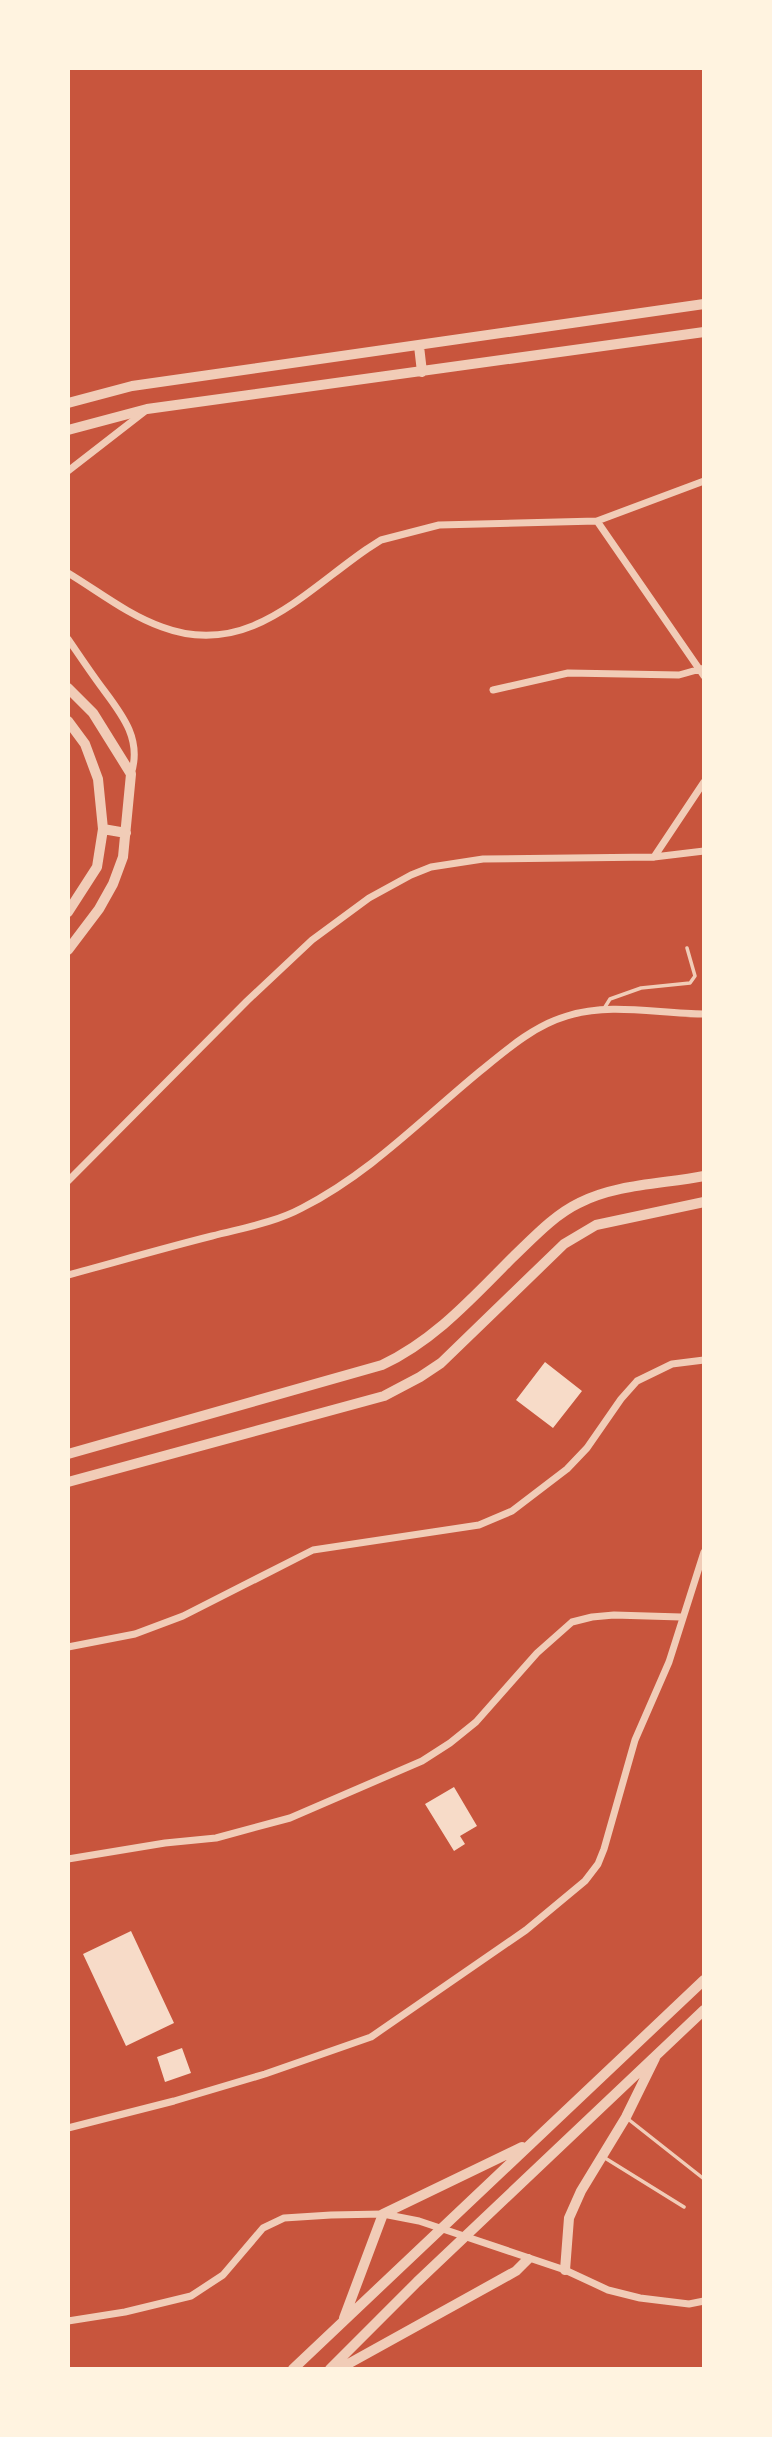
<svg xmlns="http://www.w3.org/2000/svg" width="772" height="2437" font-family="'Playfair Display',serif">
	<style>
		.building { fill: #f7dbc8 }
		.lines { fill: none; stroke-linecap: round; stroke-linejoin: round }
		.service { stroke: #f1ccb7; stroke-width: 3.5 }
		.minor { stroke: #f1ccb7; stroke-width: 7 }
		.tertiary { stroke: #f1ccb7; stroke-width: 10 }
	</style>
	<rect width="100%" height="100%" fill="#c8553d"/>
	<path class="building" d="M 545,1362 L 582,1391 L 553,1428 L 516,1400 Z
		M 454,1787 L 477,1826 L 460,1836 L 465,1844 L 454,1851 L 425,1804 Z
		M 131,1931 L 174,2023 L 126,2046 L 83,1954 Z
		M 182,2048 L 191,2073 L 165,2082 L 157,2057 Z"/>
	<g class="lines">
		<path class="service" d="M 605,1007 L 610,999 L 641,988 L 690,983 L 695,976 L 687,948
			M 628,2119 L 704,2179
			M 605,2158 L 684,2207"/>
		<path class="minor" d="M 68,471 L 144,412
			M 597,521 L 704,676
			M 68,573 C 98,591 128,615 162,627 C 247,659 303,593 367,549 L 381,540 L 439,525 L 597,521 L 704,481
			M 68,639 C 79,655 89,670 100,685 C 120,712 143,738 131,774
			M 493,690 L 568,673 L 679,675 L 704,668
			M 654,857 L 704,782
			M 68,1181 L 247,1001 L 312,940 L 369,898 L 411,875 L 431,867 L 483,859 L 654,857 L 704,851
			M 68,1275 C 116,1262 164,1248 212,1236 C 242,1228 274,1223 302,1208 C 369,1174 421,1120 478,1073 C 505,1051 533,1026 567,1016 C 611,1002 658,1014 704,1014
			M 68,1647 L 135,1634 L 183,1616 L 313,1550 L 479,1525 L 512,1511 L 567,1469 L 587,1448 L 621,1399 L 637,1381 L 672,1364 L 704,1360
			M 68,1859 L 165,1843 L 216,1838 L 290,1818 L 422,1761 L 450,1743 L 476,1722 L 537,1653 L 572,1622 L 592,1617 L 614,1615 L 681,1617
			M 68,2128 L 174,2101 L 265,2074 L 371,2037 L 526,1930 L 585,1881 L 598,1864 L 604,1849 L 635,1740 L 669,1662 L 704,1552
			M 68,2321 L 125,2312 L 191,2296 L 223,2275 L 263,2228 L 284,2218 L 331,2215 L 383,2214 L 419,2221 L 565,2270 L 608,2290 L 640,2298 L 689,2304 L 704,2301"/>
		<path class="tertiary" d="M 419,346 L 422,372
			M 68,403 L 132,386 L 704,304
			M 68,430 L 147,409 L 704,332
			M 68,688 L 93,713 L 131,774 L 123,857 L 113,884 L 99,909 L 68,950
			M 68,721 L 85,744 L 98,779 L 103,829 L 97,867 L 68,912
			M 103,829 L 126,833
			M 68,1454 L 382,1365 C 435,1340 472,1298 513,1257 C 533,1238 554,1215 579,1203 C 616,1184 663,1184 704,1176
			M 68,1482 L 384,1396 L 420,1377 L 441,1363 L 564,1244 L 596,1225 L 704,1202
			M 565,2270 L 569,2218 L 581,2191 L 626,2117 L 655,2058
			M 344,2318 L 383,2214 L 522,2147
			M 293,2369 L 704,1980
			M 330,2369 L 417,2282 L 704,2010
			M 339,2369 L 516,2271 L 528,2259"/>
	</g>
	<rect width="772" height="2437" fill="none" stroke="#fff3e0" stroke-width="140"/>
</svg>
